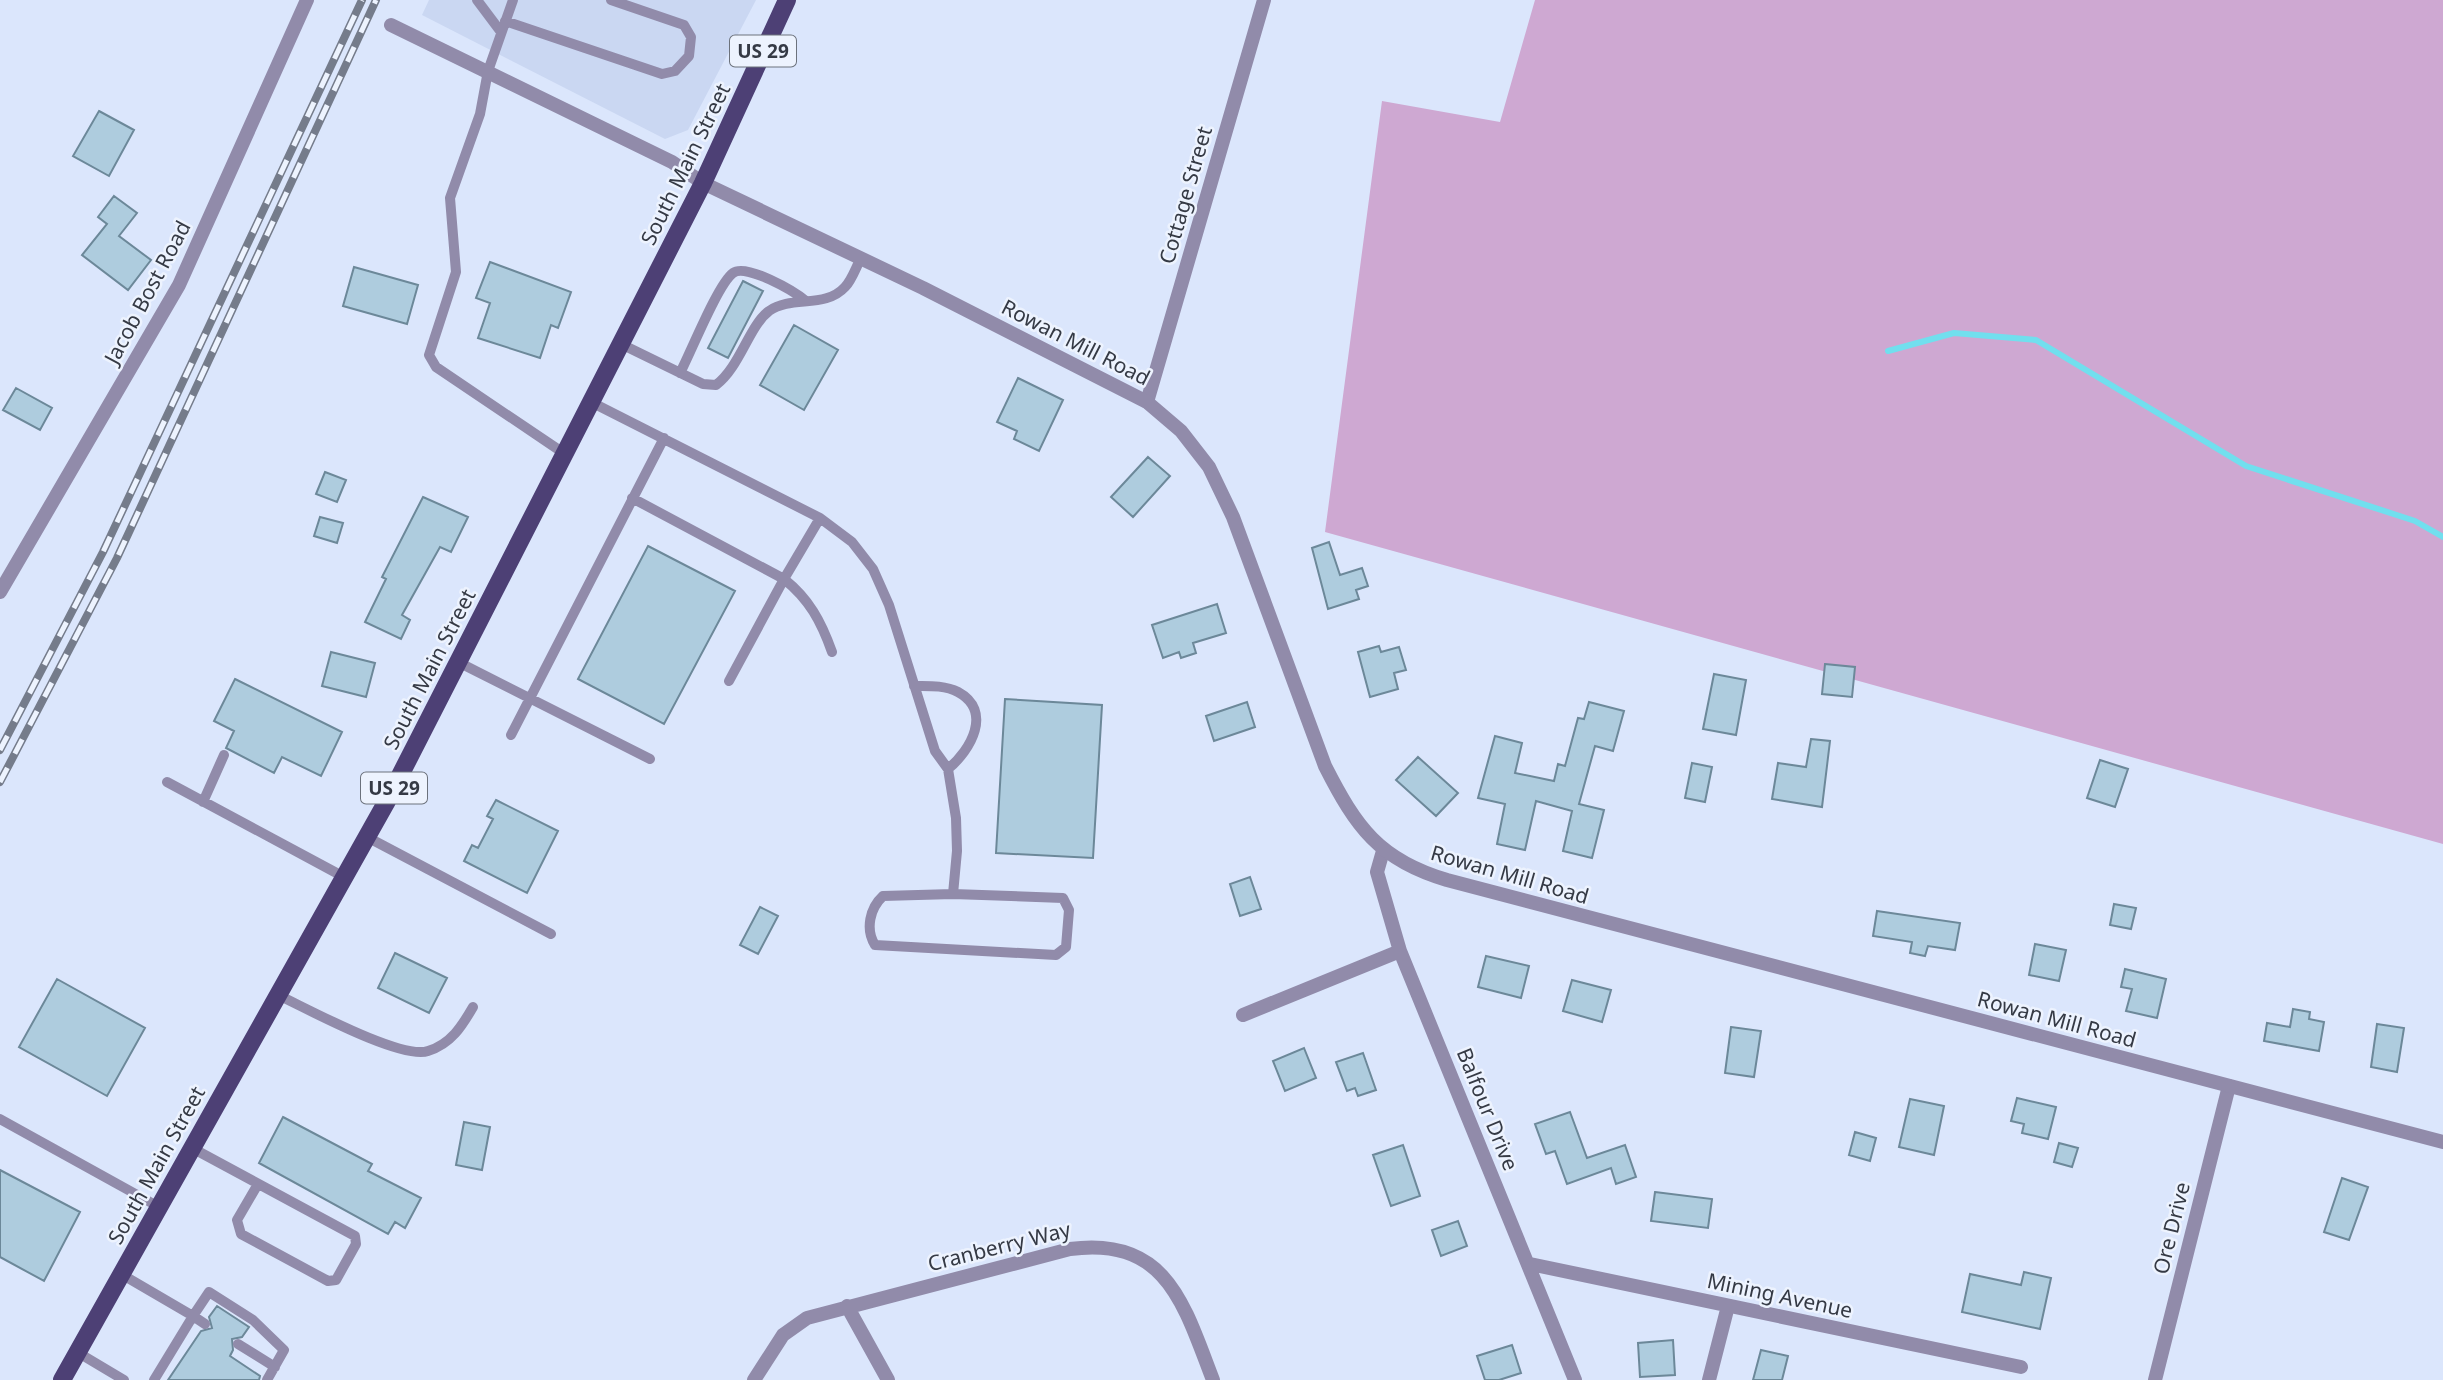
<svg xmlns="http://www.w3.org/2000/svg" width="2443" height="1380" font-family="'Noto Sans',sans-serif">
	<style>
		.built { fill: #cad7f2 }
		.green { fill: #cea8d2 }
		.lines { fill: none; stroke-linecap: round; stroke-linejoin: round }
		.stream { stroke: #71dfee; stroke-width: 6 }
		.building { fill: #aeccde; stroke: #6c8899; stroke-width: 2 }
		.service { stroke: #918baa; stroke-width: 10 }
		.minor { stroke: #918baa; stroke-width: 14 }
		.tertiary { stroke: #918baa; stroke-width: 14 }
		.primary { stroke: #4d4075; stroke-width: 18 }
		.rail-casing { stroke: #757c8b; stroke-width: 8 }
		.rail { stroke: #edf3fe; stroke-width: 5; stroke-dasharray: 16; stroke-linecap: butt }
		.labels { text-anchor: middle; dominant-baseline: central; stroke-width: 5; stroke-linejoin: round; paint-order: stroke }
		.shield { fill: #edf3fe; stroke: #6c727c; stroke-width: 2 }
		.shield-label { font-size: 19px; font-weight: bold; fill: #353a45 }
		.street-label { font-size: 21px; fill: #353a45; stroke: #edf3fe }
	</style>
	<rect width="100%" height="100%" fill="#dbe6fc"/>
	<path class="built" d="M 429,0 L 756,0 L 688,130 L 665,139 L 422,15 Z"/>
	<path class="green" d="M 1535,0 L 2443,0 L 2443,844 L 1325,532 L 1382,101 L 1500,122 Z"/>
	<g class="lines">
		<path class="stream" d="M 1888,351 L 1954,333 L 2036,340 L 2246,466 L 2415,521 L 2443,537"/>
	</g>
	<path class="building" d="M 99,111 L 134,130 L 109,176 L 73,156 Z
		M 114,196 L 137,213 L 119,236 L 151,260 L 128,290 L 82,255 L 107,224 L 98,217 Z
		M 490,262 L 571,292 L 558,328 L 551,325 L 540,358 L 478,338 L 490,303 L 476,298 Z
		M 354,267 L 418,285 L 407,324 L 343,306 Z
		M 743,281 L 763,291 L 728,358 L 708,348 Z
		M 794,325 L 838,350 L 804,410 L 760,385 Z
		M 1018,378 L 1063,400 L 1039,451 L 1014,439 L 1017,431 L 997,422 Z
		M 16,388 L 52,408 L 40,430 L 3,410 Z
		M 1148,457 L 1170,476 L 1133,517 L 1111,497 Z
		M 325,472 L 346,480 L 337,502 L 316,494 Z
		M 423,497 L 468,517 L 451,552 L 440,547 L 402,615 L 410,620 L 401,639 L 365,622 L 386,579 L 382,577 Z
		M 320,517 L 343,523 L 337,543 L 314,536 Z
		M 1329,542 L 1340,575 L 1362,568 L 1368,586 L 1356,590 L 1359,599 L 1328,609 L 1312,548 Z
		M 648,546 L 735,591 L 664,724 L 578,679 Z
		M 1217,604 L 1226,633 L 1193,643 L 1196,653 L 1181,658 L 1179,652 L 1163,658 L 1152,625 Z
		M 1379,646 L 1381,652 L 1399,647 L 1406,670 L 1394,673 L 1398,689 L 1370,697 L 1358,652 Z
		M 331,652 L 375,663 L 366,697 L 322,686 Z
		M 1825,664 L 1855,667 L 1852,697 L 1822,694 Z
		M 1714,674 L 1746,680 L 1736,735 L 1703,729 Z
		M 235,679 L 342,732 L 321,776 L 282,757 L 274,773 L 226,748 L 234,731 L 214,721 Z
		M 1005,699 L 1102,705 L 1093,858 L 996,853 Z
		M 1247,702 L 1255,727 L 1214,741 L 1206,716 Z
		M 1589,702 L 1624,711 L 1613,751 L 1595,746 L 1579,804 L 1604,810 L 1592,858 L 1563,851 L 1572,811 L 1536,801 L 1525,850 L 1497,844 L 1505,804 L 1478,798 L 1495,736 L 1522,743 L 1515,773 L 1554,781 L 1558,764 L 1565,766 L 1578,718 L 1584,719 Z
		M 1811,739 L 1830,741 L 1822,807 L 1772,799 L 1778,763 L 1806,767 Z
		M 1418,757 L 1458,793 L 1436,816 L 1396,780 Z
		M 2100,760 L 2128,769 L 2115,807 L 2087,798 Z
		M 1692,763 L 1712,767 L 1705,802 L 1685,798 Z
		M 496,800 L 558,831 L 527,893 L 464,861 L 472,845 L 478,848 L 493,819 L 487,816 Z
		M 1250,877 L 1261,909 L 1240,916 L 1230,884 Z
		M 2114,904 L 2136,908 L 2131,929 L 2110,925 Z
		M 760,907 L 778,916 L 758,954 L 740,945 Z
		M 1877,911 L 1960,923 L 1955,950 L 1928,946 L 1925,956 L 1910,953 L 1912,942 L 1873,936 Z
		M 2035,944 L 2066,950 L 2059,981 L 2029,975 Z
		M 395,953 L 447,978 L 429,1013 L 378,988 Z
		M 1486,956 L 1529,966 L 1521,998 L 1478,987 Z
		M 2125,969 L 2166,979 L 2157,1018 L 2126,1011 L 2132,989 L 2121,987 Z
		M 57,979 L 145,1028 L 107,1096 L 19,1047 Z
		M 1572,980 L 1611,990 L 1602,1022 L 1563,1011 Z
		M 2293,1009 L 2310,1012 L 2309,1019 L 2324,1022 L 2319,1051 L 2264,1041 L 2267,1023 L 2290,1027 Z
		M 2377,1024 L 2404,1028 L 2397,1072 L 2371,1067 Z
		M 1731,1027 L 1761,1031 L 1754,1077 L 1725,1073 Z
		M 1304,1048 L 1316,1078 L 1285,1091 L 1273,1061 Z
		M 1363,1053 L 1376,1090 L 1358,1096 L 1355,1088 L 1347,1091 L 1336,1062 Z
		M 2017,1098 L 2056,1107 L 2048,1139 L 2022,1133 L 2024,1124 L 2011,1121 Z
		M 1910,1099 L 1944,1106 L 1934,1155 L 1899,1147 Z
		M 1570,1112 L 1587,1158 L 1625,1145 L 1636,1177 L 1616,1184 L 1611,1168 L 1567,1184 L 1555,1151 L 1546,1154 L 1535,1124 Z
		M 283,1117 L 372,1164 L 368,1171 L 421,1198 L 405,1228 L 395,1222 L 388,1234 L 259,1163 Z
		M 464,1122 L 490,1127 L 482,1170 L 456,1165 Z
		M 1855,1132 L 1876,1138 L 1870,1161 L 1849,1155 Z
		M 2059,1143 L 2078,1148 L 2072,1167 L 2054,1162 Z
		M 1403,1145 L 1420,1196 L 1391,1206 L 1373,1155 Z
		M 0,1170 L 80,1212 L 44,1281 L 0,1257 Z
		M 2342,1178 L 2368,1187 L 2349,1240 L 2324,1232 Z
		M 1655,1192 L 1712,1199 L 1708,1228 L 1651,1221 Z
		M 1458,1221 L 1467,1246 L 1441,1256 L 1432,1230 Z
		M 2024,1272 L 2051,1278 L 2040,1329 L 1962,1312 L 1970,1274 L 2021,1285 Z
		M 217,1306 L 249,1327 L 242,1337 L 232,1339 L 233,1350 L 230,1356 L 260,1376 L 259,1380 L 168,1380 L 201,1331 L 212,1328 L 209,1317 Z
		M 1673,1340 L 1675,1375 L 1640,1377 L 1638,1343 Z
		M 1512,1345 L 1521,1373 L 1499,1380 L 1485,1380 L 1477,1356 Z
		M 1761,1350 L 1788,1356 L 1782,1380 L 1753,1380 Z"/>
	<g class="lines">
		<path class="service" d="M 477,0 L 501,32
			M 513,0 L 488,71 L 480,114 L 450,198 L 456,272 L 429,355 L 436,367 L 565,454
			M 505,21 L 662,74 L 675,71 L 689,56 L 691,37 L 684,25 L 611,0
			M 621,344 L 703,384 L 716,385 C 740,367 749,326 769,311 C 792,295 825,309 845,287 C 852,280 856,267 861,258
			M 680,373 C 691,352 718,284 733,273 C 746,263 794,291 806,301
			M 591,402 L 820,518 L 852,542 L 873,569 L 889,605 L 935,751 L 948,769 L 956,818 L 957,851 L 953,894
			M 632,498 L 784,579 L 820,518
			M 458,662 L 650,759
			M 729,681 L 784,579 C 809,599 821,621 832,652
			M 914,686 C 928,686 945,685 958,692 C 993,711 971,750 948,769
			M 511,735 L 664,438
			M 167,782 L 344,877
			M 203,802 L 224,755
			M 367,837 L 551,934
			M 953,894 L 1063,898 L 1069,910 L 1066,947 L 1056,955 L 875,945 C 865,929 870,908 883,896 Z
			M 278,995 C 306,1008 401,1060 428,1051 C 451,1044 462,1026 473,1007
			M 0,1119 L 159,1207
			M 192,1148 L 355,1236 L 356,1244 L 336,1280 L 328,1281 L 241,1234 L 237,1220 L 258,1184
			M 121,1274 L 193,1316 L 209,1292 L 253,1320 L 284,1350 L 267,1380
			M 238,1344 L 275,1367
			M 77,1352 L 124,1380
			M 154,1380 L 193,1316 L 205,1324"/>
		<path class="minor" d="M 391,25 L 672,162 L 703,183
			M 1147,402 L 1264,0
			M 0,592 L 179,285 L 307,0
			M 1383,851 L 1377,872 L 1400,951 L 1575,1380
			M 1243,1015 L 1400,951
			M 1530,1264 L 2021,1367
			M 847,1306 L 888,1380
			M 754,1380 L 783,1335 L 807,1318 L 1070,1249 C 1167,1236 1184,1305 1213,1380
			M 1709,1380 L 1728,1306
			M 2155,1380 L 2229,1086"/>
		<path class="tertiary" d="M 703,183 L 923,288 L 1147,402 L 1181,431 L 1209,467 L 1233,517 L 1325,766 C 1356,827 1379,860 1447,880 L 2443,1142"/>
		<path class="primary" d="M 62,1380 L 387,801 L 703,183 L 787,0"/>
		<defs>
			<path id="rail" d="M 0,750 L 103,552 L 362,0
				M 0,782 L 117,558 L 376,0"/>
		</defs>
		<use href="#rail" class="rail-casing"/>
		<use href="#rail" class="rail"/>
	</g>
	<g class="labels">
		<g class="shield">
			<rect x="730" y="35.5" width="66" height="31" rx="5"/>
			<rect x="361" y="772.5" width="66" height="31" rx="5"/>
		</g>
		<g class="shield-label">
			<text x="763" y="51">US 29</text>
			<text x="394" y="788">US 29</text>
		</g>
		<g class="street-label">
			<text transform="translate(685 164) rotate(-64)">South Main Street</text>
			<text transform="translate(1185 195) rotate(-74)">Cottage Street</text>
			<text transform="translate(147 292) rotate(-62)">Jacob Bost Road</text>
			<text transform="translate(1076 342) rotate(27)">Rowan Mill Road</text>
			<text transform="translate(429 669) rotate(-63)">South Main Street</text>
			<text transform="translate(1510 874) rotate(16)">Rowan Mill Road</text>
			<text transform="translate(2057 1019) rotate(15)">Rowan Mill Road</text>
			<text transform="translate(1488 1109) rotate(68)">Balfour Drive</text>
			<text transform="translate(156 1165) rotate(-61)">South Main Street</text>
			<text transform="translate(2171 1228) rotate(-76)">Ore Drive</text>
			<text transform="translate(999 1246) rotate(-14)">Cranberry Way</text>
			<text transform="translate(1780 1295) rotate(12)">Mining Avenue</text>
		</g>
	</g>
</svg>
